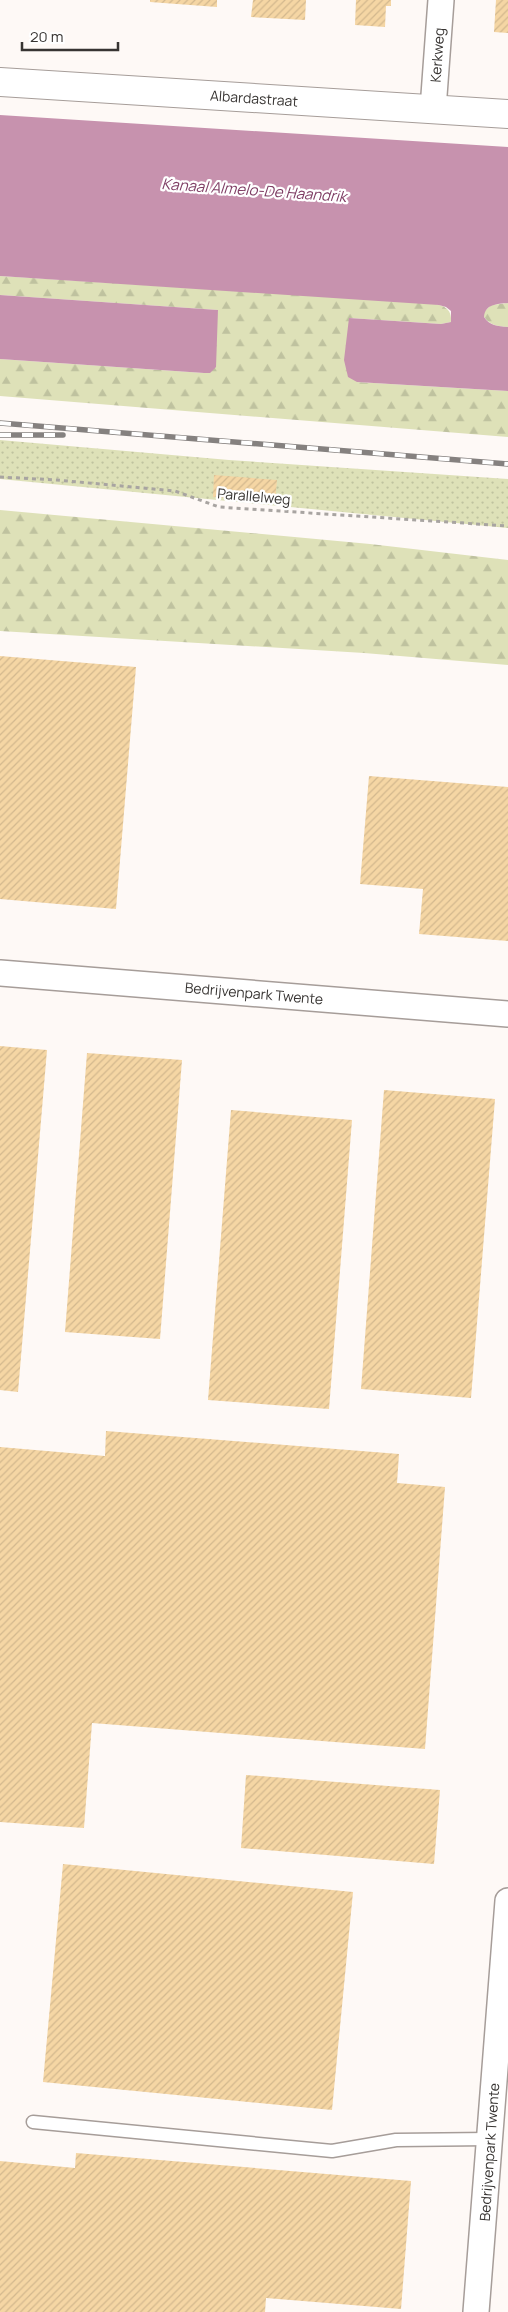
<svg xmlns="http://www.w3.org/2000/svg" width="508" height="2312" font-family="Manrope,sans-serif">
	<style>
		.green { fill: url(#green-dots) }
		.forest { fill: url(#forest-firs) }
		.water { fill: #c792ae }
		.building { fill: url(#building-hatch) }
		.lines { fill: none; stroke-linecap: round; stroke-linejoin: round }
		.lane-casing { stroke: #a69d99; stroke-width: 15 }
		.street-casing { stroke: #a69d99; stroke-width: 28 }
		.secondary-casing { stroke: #a69d99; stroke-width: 30 }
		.path { stroke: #a8a4a1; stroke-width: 3; stroke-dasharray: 4 4; stroke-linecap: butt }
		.lane { stroke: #fff; stroke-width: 12 }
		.street { stroke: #fff; stroke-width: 25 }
		.secondary { stroke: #fff; stroke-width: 28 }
		.rail-casing { stroke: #85817f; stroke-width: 5.5 }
		.rail { stroke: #fff; stroke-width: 4; stroke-dasharray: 11; stroke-linecap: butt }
		.labels { text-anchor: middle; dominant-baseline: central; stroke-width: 4.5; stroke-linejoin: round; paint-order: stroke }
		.street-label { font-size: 14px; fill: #373432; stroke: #fff }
		.water-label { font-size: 15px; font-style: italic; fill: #7e3c63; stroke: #fff }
	</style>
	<defs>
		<pattern id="green-dots" width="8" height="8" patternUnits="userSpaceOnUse" patternTransform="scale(1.25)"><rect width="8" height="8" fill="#dee1b8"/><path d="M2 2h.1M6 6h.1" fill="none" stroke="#bfc29f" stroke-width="1.8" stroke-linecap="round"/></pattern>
		<pattern id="forest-firs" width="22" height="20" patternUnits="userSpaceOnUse" patternTransform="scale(1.25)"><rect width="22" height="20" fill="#dee1b8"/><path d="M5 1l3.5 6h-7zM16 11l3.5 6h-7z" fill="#bfc29f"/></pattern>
		<pattern id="building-hatch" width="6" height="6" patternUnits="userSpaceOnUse" patternTransform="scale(1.25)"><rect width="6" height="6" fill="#f5d6a4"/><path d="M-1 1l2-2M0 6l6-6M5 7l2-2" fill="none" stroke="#d3b88e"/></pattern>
	</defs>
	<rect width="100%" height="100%" fill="#fef9f6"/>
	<path class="green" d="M 0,440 L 229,460 L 508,479 L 508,528 L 0,479 Z"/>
	<path class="forest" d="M 0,276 L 417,302 C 432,304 453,302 451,322 L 441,324 L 349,318 L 357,382 L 508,391 L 508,437 L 0,396 L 0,359 L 204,373 L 218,310 L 0,295 Z
		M 508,303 L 508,327 C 497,326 491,326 484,317 L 484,312 L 491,305 Z
		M 0,510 L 370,544 L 508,560 L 508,665 L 364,653 L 0,631 Z"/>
	<path class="water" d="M 0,115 L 508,147 L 508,303 C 497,304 485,304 484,317 C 490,326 497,326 508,327 L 508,391 L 357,382 L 348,377 L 344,360 L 349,318 L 441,324 L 451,322 L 451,311 L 446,307 L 439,305 L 0,276 Z
		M 0,295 L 218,310 L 216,367 L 210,373 L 204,373 L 0,359 Z"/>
	<path class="building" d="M 150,0 L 217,0 L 217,7 L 150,2 Z
		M 253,0 L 306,0 L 305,20 L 251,17 Z
		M 356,0 L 391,0 L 391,6 L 386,6 L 385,27 L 355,25 Z
		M 496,0 L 508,0 L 508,33 L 494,32 Z
		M 214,475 L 277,480 L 275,502 L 213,497 Z
		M 0,656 L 136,667 L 116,909 L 0,899 Z
		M 369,776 L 508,787 L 508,941 L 419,934 L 423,889 L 360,884 Z
		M 0,1046 L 47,1050 L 18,1392 L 0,1390 Z
		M 87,1053 L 182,1060 L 160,1339 L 65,1332 Z
		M 384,1090 L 495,1099 L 471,1398 L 361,1389 Z
		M 231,1110 L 352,1120 L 329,1409 L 208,1400 Z
		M 106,1431 L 399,1454 L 397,1483 L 445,1487 L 425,1749 L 92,1723 L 84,1828 L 0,1822 L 0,1447 L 105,1456 Z
		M 246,1775 L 440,1790 L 434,1864 L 241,1848 Z
		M 63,1864 L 353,1892 L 332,2110 L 43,2082 Z
		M 76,2153 L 411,2181 L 401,2309 L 266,2298 L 265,2312 L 0,2312 L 0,2161 L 75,2168 Z"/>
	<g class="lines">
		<defs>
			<path id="lane" d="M 33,2122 L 332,2151 L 396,2140 L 490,2139"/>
			<path id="street" d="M 433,109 L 441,0
				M 0,973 L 508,1014
				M 476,2312 L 508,1901"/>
			<path id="secondary" d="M 0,82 L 508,114"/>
		</defs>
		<use href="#lane" class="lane-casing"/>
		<use href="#street" class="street-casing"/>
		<use href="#secondary" class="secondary-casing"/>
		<path class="path" d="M 0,477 L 57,480 L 175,491 L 219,507 L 508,526"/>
		<use href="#lane" class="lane"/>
		<use href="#street" class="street"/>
		<use href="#secondary" class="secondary"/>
		<defs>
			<path id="rail" d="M 0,423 L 508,464
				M 0,435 L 63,435"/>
		</defs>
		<use href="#rail" class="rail-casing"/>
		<use href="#rail" class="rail"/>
	</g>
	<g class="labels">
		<g class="street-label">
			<text transform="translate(437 55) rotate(-86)">Kerkweg</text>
			<text transform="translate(254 98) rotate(4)">Albardastraat</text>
			<text transform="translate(254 496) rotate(5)">Parallelweg</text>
			<text transform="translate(254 993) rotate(5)">Bedrijvenpark Twente</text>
			<text transform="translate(489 2152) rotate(-86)">Bedrijvenpark Twente</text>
		</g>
		<g class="water-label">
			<text transform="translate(254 190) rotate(4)">Kanaal Almelo-De Haandrik</text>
		</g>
	</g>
	<path d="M22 42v8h96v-8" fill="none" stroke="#373432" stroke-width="2.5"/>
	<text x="30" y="42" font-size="15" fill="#373432" stroke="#ffffff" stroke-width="4" paint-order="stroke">20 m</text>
</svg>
